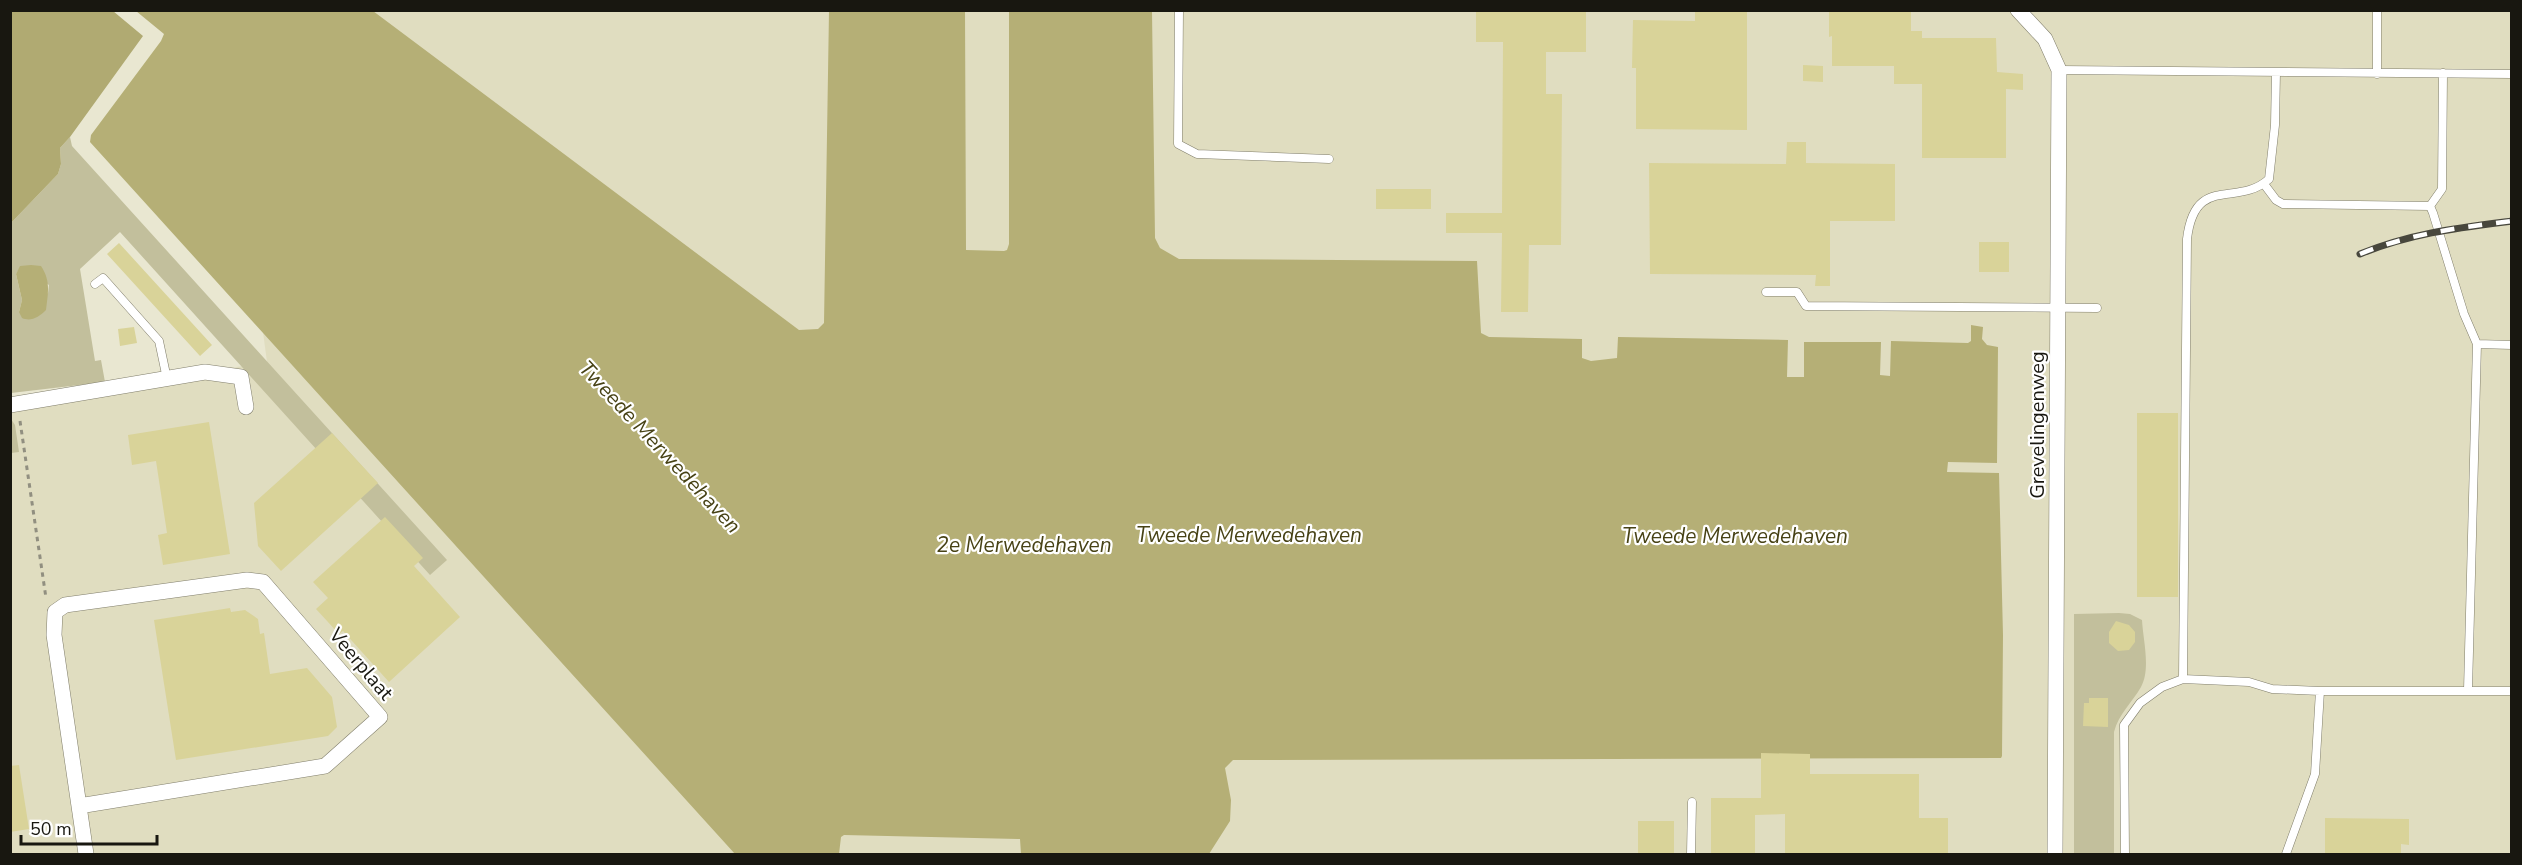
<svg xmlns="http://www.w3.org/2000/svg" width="2522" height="865" font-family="'Nunito Sans',sans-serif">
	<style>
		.built { fill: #e0ddc0 }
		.green { fill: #c2bf9c; fill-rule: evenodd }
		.forest { fill: #b0aa72 }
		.water { fill: #b5af76 }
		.building { fill: #d9d399 }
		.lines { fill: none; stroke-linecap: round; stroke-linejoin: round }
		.service-casing { stroke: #807e6b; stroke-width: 9 }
		.minor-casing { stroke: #807e6b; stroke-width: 16 }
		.path { stroke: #918f80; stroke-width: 3; stroke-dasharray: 4.5 4.5; stroke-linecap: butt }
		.service { stroke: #fff; stroke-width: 8 }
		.minor { stroke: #fff; stroke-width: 15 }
		.rail-casing { stroke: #48473d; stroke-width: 7 }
		.rail { stroke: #fff; stroke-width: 4.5; stroke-dasharray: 14; stroke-linecap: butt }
		.labels { text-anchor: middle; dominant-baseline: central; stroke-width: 4.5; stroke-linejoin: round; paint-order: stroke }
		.street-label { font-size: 20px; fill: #181710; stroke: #fff }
		.water-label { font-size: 21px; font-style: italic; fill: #474215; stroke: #fff }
	</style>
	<rect width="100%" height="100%" fill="#e9e7d1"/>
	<path class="built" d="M 220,11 L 2511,11 L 2511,854 L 11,854 L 10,405 L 267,362 Z"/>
	<path class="green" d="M 70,137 L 72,146 L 447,560 L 430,575 L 120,232 L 80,269 L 95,361 L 101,360 L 105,382 L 11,393 L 11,223 L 58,174 L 61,164 L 60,148 ZM 21,266 L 49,285 L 48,293 L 19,312 L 22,300 L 16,274 Z
		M 11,419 L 15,425 L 19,452 L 11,453 Z
		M 2119,613 L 2130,614 L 2142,620 C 2143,640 2151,669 2141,687 C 2132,703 2119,713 2114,732 L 2114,854 L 2074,854 L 2074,614 Z"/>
	<path class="forest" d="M 11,10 L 113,11 L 143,36 L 70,137 L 60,148 L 61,164 L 58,174 L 11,223 Z"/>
	<path class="water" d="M 136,11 L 373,11 L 799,330 L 818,329 L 824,323 L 829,11 L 965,11 L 966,250 L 1004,251 L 1007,250 L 1009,244 L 1009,11 L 1152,11 L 1155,238 L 1160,248 L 1179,259 L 1477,261 L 1481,333 L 1489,337 L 1582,339 L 1582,358 L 1591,361 L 1617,358 L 1618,337 L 1788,340 L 1787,377 L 1804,377 L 1804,342 L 1881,342 L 1880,375 L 1890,376 L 1891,341 L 1968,343 L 1971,341 L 1971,325 L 1983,327 L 1982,339 L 1987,345 L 1998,347 L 1997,463 L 1948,462 L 1947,472 L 1999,473 L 2003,635 L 2002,756 L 2001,758 L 1233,760 L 1225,768 L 1231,800 L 1230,821 L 1209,854 L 1021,854 L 1020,839 L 844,835 L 841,837 L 839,854 L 735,854 L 90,142 L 91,135 L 161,41 L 164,34 Z
		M 31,265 L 41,266 C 51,281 48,293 46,310 C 39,317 31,322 22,318 L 19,312 L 22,300 L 16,274 L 20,266 Z"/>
	<path class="building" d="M 1476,10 L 1586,10 L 1586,52 L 1546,52 L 1546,94 L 1562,94 L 1561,245 L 1529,245 L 1528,312 L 1501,312 L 1502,233 L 1446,233 L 1446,213 L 1502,213 L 1503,42 L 1476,42 Z
		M 1695,10 L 1747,10 L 1747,130 L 1636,129 L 1636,68 L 1632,68 L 1633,20 L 1695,21 Z
		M 1829,10 L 1911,10 L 1911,31 L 1922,31 L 1922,38 L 1996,38 L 1997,72 L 2023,74 L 2023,90 L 2006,89 L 2006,158 L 1922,158 L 1922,84 L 1894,84 L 1894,66 L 1832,66 L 1832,36 L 1829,37 Z
		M 1803,65 L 1823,66 L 1823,82 L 1803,81 Z
		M 1787,142 L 1806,142 L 1806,163 L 1895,164 L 1895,221 L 1830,221 L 1830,286 L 1815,286 L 1816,275 L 1650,274 L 1649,163 L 1786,164 Z
		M 1376,189 L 1431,189 L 1431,209 L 1376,209 Z
		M 1979,242 L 2009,242 L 2009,272 L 1979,272 Z
		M 119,243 L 212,345 L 200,356 L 107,254 Z
		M 134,327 L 137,343 L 120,346 L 118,329 Z
		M 2137,413 L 2178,413 L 2178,597 L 2137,597 Z
		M 209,422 L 230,554 L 163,565 L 158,535 L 167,533 L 156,461 L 132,465 L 128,435 Z
		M 332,433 L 378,483 L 281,571 L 258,546 L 254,503 Z
		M 385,517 L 423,558 L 414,566 L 460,617 L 389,682 L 343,631 L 339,634 L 316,609 L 328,598 L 313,582 Z
		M 230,608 L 231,612 L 245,610 L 258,619 L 260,634 L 264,633 L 270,674 L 307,668 L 332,697 L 337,727 L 328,736 L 176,760 L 154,620 Z
		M 2116,621 L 2129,625 L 2135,632 L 2135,642 L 2129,650 L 2118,651 L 2109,643 L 2109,632 Z
		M 2089,698 L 2108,698 L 2108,727 L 2083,726 L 2084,703 L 2089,703 Z
		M 1761,753 L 1810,754 L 1810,774 L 1919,774 L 1919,818 L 1948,818 L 1948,855 L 1785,855 L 1785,814 L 1755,815 L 1755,855 L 1711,855 L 1711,798 L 1761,798 Z
		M 19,765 L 29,829 L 10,832 L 10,766 Z
		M 2325,818 L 2409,819 L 2409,845 L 2401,844 L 2401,855 L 2325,855 Z
		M 1638,821 L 1674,821 L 1674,855 L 1638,855 Z"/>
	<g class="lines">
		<defs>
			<path id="service" d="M 1179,10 L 1178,144 L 1197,154 L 1329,159
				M 2059,70 L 2512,74
				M 2377,74 L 2377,10
				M 2264,184 L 2276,200 L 2283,204 L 2430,206 L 2433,213 L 2464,314 L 2477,344 L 2468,690
				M 2430,206 L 2442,189 L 2443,73
				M 95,284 L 103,278 L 159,341 L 167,379
				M 1766,292 L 1797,292 L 1806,306 L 2097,308
				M 2477,344 L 2512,345
				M 2183,679 L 2187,239 C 2195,173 2237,208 2269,179 L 2275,125 L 2276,72
				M 1691,854 L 1692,802
				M 2125,854 L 2124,725 L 2140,703 L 2162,687 L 2183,679 L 2249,682 L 2272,689 L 2320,691 L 2512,691
				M 2286,854 L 2315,774 L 2320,691"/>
			<path id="minor" d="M 2018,10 L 2045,39 L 2059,70 L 2055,854
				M 10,405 L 205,372 L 241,377 L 246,407
				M 79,806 L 325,766 L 380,717 L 263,582 L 247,580 L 65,605 L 55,612 L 54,635 L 86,854"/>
		</defs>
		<use href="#service" class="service-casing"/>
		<use href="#minor" class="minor-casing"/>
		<path class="path" d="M 20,421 L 46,598"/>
		<use href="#service" class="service"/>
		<use href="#minor" class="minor"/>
		<defs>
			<path id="rail" d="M 2360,254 C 2412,233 2457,228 2512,221"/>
		</defs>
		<use href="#rail" class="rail-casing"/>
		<use href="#rail" class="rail"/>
	</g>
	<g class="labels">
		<g class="street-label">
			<text transform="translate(2037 425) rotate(-90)">Grevelingenweg</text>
			<text transform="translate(361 664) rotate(50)">Veerplaat</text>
		</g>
		<g class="water-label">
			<text transform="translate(660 447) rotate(47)">Tweede Merwedehaven</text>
			<text x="1249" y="535">Tweede Merwedehaven</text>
			<text x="1735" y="536">Tweede Merwedehaven</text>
			<text x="1024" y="545">2e Merwedehaven</text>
		</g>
	</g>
	<rect width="2522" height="865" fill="none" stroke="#181710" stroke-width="24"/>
	<path d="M21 835v9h136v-9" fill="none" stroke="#181710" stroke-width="3"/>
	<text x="30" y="835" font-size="18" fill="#181710" stroke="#ffffff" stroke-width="4.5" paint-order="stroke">50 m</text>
</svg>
